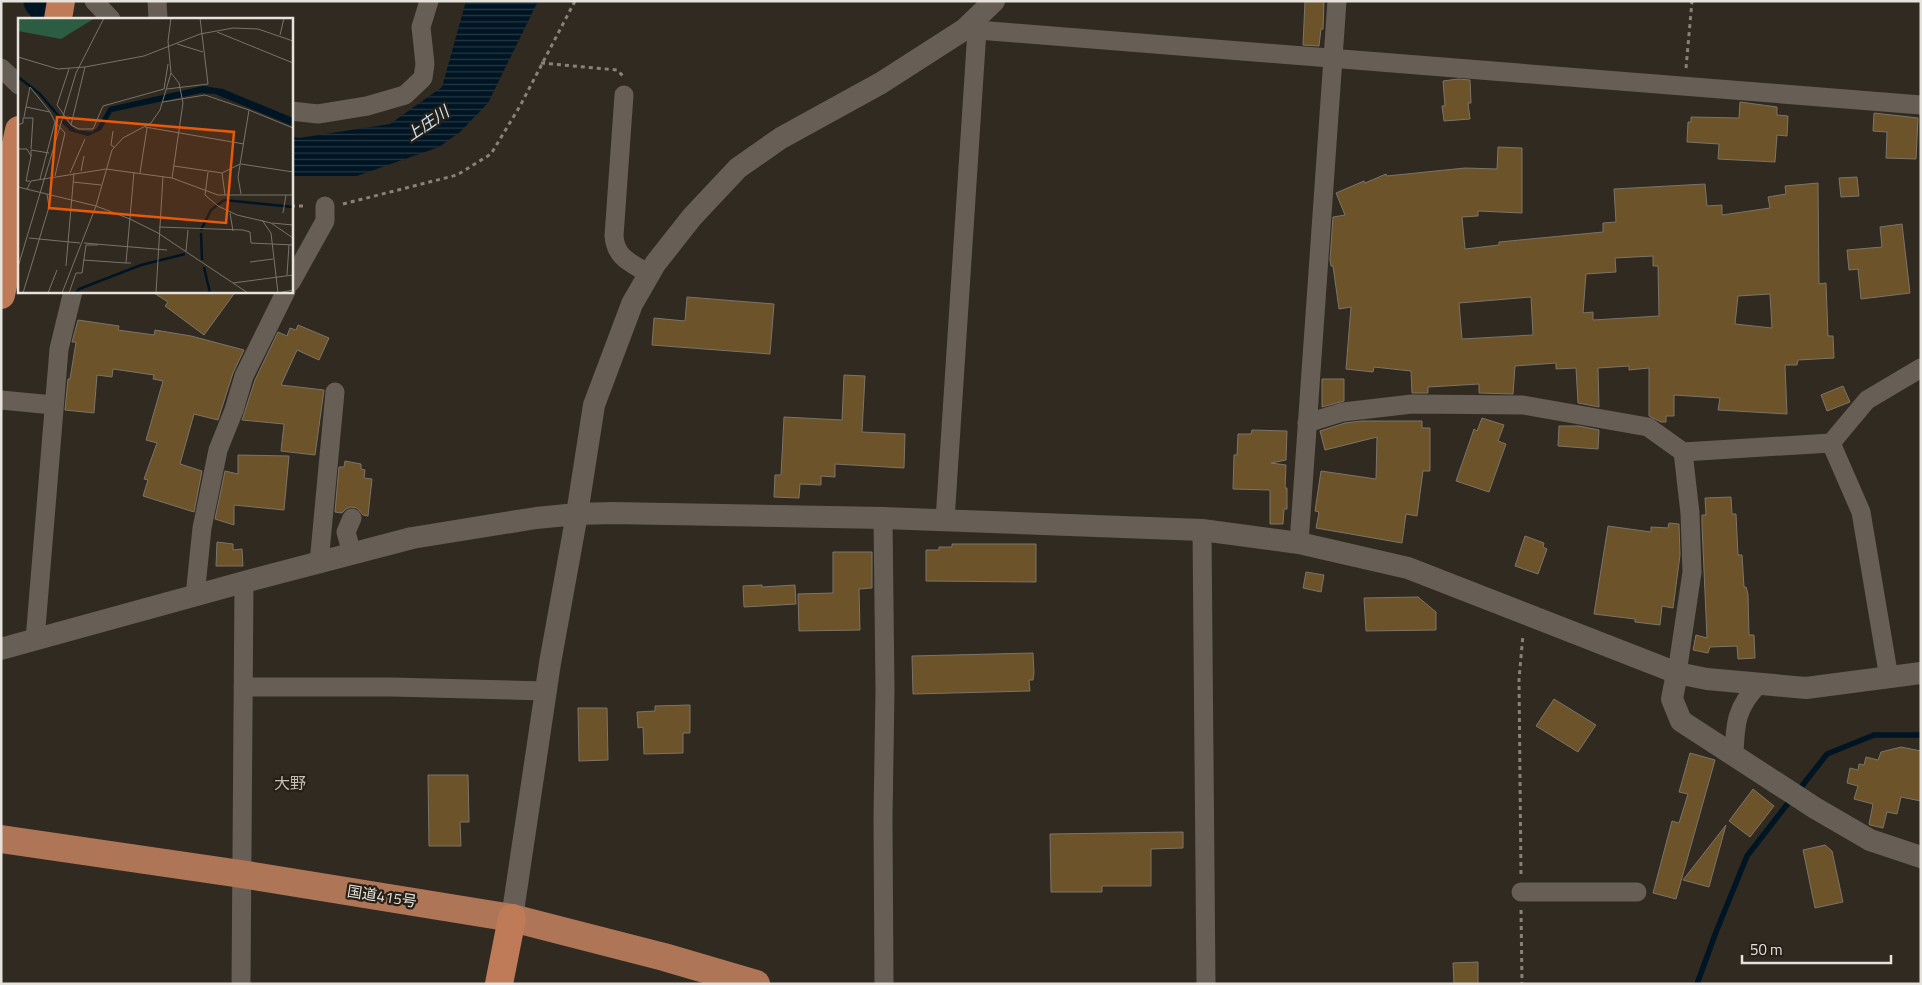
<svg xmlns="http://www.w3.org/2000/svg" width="1922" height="985" font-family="'Titillium Web','Noto Sans JP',sans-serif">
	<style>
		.water { fill: url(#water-rules) }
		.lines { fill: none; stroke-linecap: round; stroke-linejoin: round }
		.stream { stroke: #001523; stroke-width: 5.5 }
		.river { stroke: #001523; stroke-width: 35 }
		.building { fill: #6d5329; stroke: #7c7469; fill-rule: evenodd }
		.path { stroke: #87827a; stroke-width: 3; stroke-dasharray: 4 4; stroke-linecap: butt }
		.minor { stroke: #675f55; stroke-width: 19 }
		.tertiary { stroke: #675f55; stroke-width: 22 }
		.trunk { stroke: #ae7656; stroke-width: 28 }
		.motorway { stroke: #bf7b57; stroke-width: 28 }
		.labels { text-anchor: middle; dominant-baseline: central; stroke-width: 4.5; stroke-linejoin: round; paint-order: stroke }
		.street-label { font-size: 15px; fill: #e6e2dc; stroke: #262017 }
		.water-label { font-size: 16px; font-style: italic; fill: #c9e4f8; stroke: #262017 }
		.neighbourhood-label { font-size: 16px; fill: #c6beb2; stroke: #262017 }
		.inset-river { fill: none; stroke: #001523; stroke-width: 2.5 }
		.inset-road { fill: none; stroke: #79746b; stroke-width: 1 }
		.view { fill: #e8590c; fill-opacity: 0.15; stroke: #e8590c; stroke-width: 2.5 }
		.inset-edge { fill: none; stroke: #e6e2dc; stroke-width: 2.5 }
	</style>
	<defs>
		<pattern id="water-rules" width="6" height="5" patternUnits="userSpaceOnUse" patternTransform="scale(1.25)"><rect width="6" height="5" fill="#001523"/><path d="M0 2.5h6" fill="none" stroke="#253742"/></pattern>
	</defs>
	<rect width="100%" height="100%" fill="#302a20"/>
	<path class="water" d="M 466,1 L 538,1 L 488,103 L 460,132 L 439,147 L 357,176 L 291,176 L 291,136 L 299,138 L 390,124 L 442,87 Z"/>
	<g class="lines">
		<path class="stream" d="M 1798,791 L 1827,754 L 1874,735 L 1921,735
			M 1697,984 L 1716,932 L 1747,856 L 1792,798"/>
		<path class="river" d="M 41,1 L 56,19"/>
	</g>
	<path class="building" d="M 1305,1 L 1324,1 L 1323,29 L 1321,29 L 1319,46 L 1303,45 Z
		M 1458,79 L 1470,80 L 1471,103 L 1468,103 L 1470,119 L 1444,121 L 1442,106 L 1445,106 L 1443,81 Z
		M 1740,102 L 1777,107 L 1777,115 L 1788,116 L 1787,136 L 1777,135 L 1775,162 L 1718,159 L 1719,144 L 1687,142 L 1688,122 L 1691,122 L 1691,117 L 1739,118 Z
		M 1874,113 L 1918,118 L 1916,159 L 1886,158 L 1887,132 L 1873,131 Z
		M 1498,147 L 1522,148 L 1522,213 L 1478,211 L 1478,216 L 1462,217 L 1465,249 L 1499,245 L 1499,242 L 1603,232 L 1603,223 L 1616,222 L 1614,189 L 1705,184 L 1707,206 L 1722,205 L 1722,215 L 1770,208 L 1768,197 L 1786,194 L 1785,186 L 1818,183 L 1819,284 L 1826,283 L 1828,336 L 1833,336 L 1834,358 L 1798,360 L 1797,365 L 1785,365 L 1787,414 L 1718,410 L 1720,398 L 1674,395 L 1674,416 L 1666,416 L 1666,422 L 1661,422 L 1649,416 L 1649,368 L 1629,370 L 1629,366 L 1598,368 L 1599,407 L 1578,403 L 1576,368 L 1556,369 L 1556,363 L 1515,366 L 1513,394 L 1479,393 L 1479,384 L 1428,387 L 1428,393 L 1412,393 L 1411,371 L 1374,367 L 1373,372 L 1346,369 L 1351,307 L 1339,309 L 1333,266 L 1331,266 L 1330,260 L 1333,217 L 1345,215 L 1336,193 L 1364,181 L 1365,183 L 1386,174 L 1387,176 L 1465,168 L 1497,169 ZM 1653,256 L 1653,266 L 1658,266 L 1659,316 L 1593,320 L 1593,312 L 1583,313 L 1586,274 L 1616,272 L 1615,258 ZM 1770,294 L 1772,328 L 1735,324 L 1738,296 ZM 1531,297 L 1533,335 L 1462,339 L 1459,303 Z
		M 1857,177 L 1859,196 L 1841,197 L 1839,178 Z
		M 1902,224 L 1910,293 L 1861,299 L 1858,269 L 1849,270 L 1847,250 L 1882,247 L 1880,227 Z
		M 151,291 L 236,291 L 204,335 L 165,306 L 168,302 Z
		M 687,297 L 774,304 L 770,354 L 652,345 L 654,318 L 685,321 Z
		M 78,320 L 119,326 L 118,330 L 154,335 L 155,330 L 191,336 L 244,350 L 233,373 L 218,420 L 194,414 L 180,464 L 202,471 L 194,512 L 143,496 L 148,480 L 144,479 L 157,443 L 146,440 L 163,381 L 153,379 L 154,375 L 113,369 L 112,377 L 97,375 L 94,413 L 65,410 L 68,379 L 70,379 L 76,342 L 72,342 Z
		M 298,325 L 329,338 L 319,360 L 297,350 L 281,385 L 324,390 L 315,455 L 281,451 L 284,424 L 242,420 L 255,380 L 278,332 L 287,336 L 290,328 L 296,330 Z
		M 844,375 L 865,376 L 862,432 L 905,434 L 904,468 L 835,464 L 835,477 L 821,476 L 821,485 L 800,484 L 799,498 L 774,497 L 775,475 L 781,475 L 784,417 L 842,420 Z
		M 1322,379 L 1344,379 L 1344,401 L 1322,407 Z
		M 1843,386 L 1850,402 L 1827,411 L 1821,395 Z
		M 1482,418 L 1504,425 L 1498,441 L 1506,444 L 1489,492 L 1456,481 L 1474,429 L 1477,431 Z
		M 1362,421 L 1422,421 L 1422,428 L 1430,428 L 1430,471 L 1423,471 L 1417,516 L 1406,514 L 1402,543 L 1316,528 L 1319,512 L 1315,511 L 1321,471 L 1376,479 L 1377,437 L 1325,450 L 1320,431 L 1345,423 Z
		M 1559,426 L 1579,426 L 1599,430 L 1598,449 L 1558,446 Z
		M 1252,430 L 1287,431 L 1286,460 L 1271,463 L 1286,465 L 1285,488 L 1287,488 L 1287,509 L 1284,509 L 1283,524 L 1270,524 L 1270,490 L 1233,489 L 1234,455 L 1237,455 L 1238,434 L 1251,434 Z
		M 238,455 L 289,456 L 284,510 L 234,505 L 234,525 L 215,519 L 225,471 L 238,474 Z
		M 345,461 L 361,464 L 361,469 L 365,470 L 364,478 L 372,479 L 368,516 L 363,515 L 357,508 L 351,507 L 346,509 L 342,513 L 335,512 L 339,467 L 344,467 Z
		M 1731,497 L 1732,514 L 1736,514 L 1738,555 L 1742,555 L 1744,587 L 1746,587 L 1748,594 L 1749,635 L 1754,635 L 1755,658 L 1738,659 L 1737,646 L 1710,647 L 1708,653 L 1693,650 L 1696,635 L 1707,638 L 1702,525 L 1702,515 L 1706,515 L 1705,498 Z
		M 1669,523 L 1679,524 L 1680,555 L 1673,608 L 1662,606 L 1660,625 L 1635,622 L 1635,619 L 1594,614 L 1608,526 L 1651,532 L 1651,527 L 1668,528 Z
		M 1525,536 L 1544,543 L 1543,547 L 1547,549 L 1538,574 L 1515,566 Z
		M 217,542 L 233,544 L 233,550 L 242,549 L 243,566 L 216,566 Z
		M 952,544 L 1036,544 L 1036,582 L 926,581 L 926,550 L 939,550 L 939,547 L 952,547 Z
		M 833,552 L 872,552 L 872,588 L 859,589 L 860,630 L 799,631 L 798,594 L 833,593 Z
		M 1306,572 L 1324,575 L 1321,592 L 1303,588 Z
		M 762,585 L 762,587 L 795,585 L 796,604 L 744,607 L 743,586 Z
		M 1418,597 L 1436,612 L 1436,630 L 1366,631 L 1364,598 Z
		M 1033,653 L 1034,673 L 1033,680 L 1029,680 L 1030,691 L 913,694 L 912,656 Z
		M 1554,699 L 1596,725 L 1578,752 L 1536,726 Z
		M 690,705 L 690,733 L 683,733 L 683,753 L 644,754 L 643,727 L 638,728 L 637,712 L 655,711 L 655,706 Z
		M 578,708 L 607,708 L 608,760 L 579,761 Z
		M 1901,747 L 1921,751 L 1921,801 L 1901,797 L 1897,814 L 1887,812 L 1883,828 L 1870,825 L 1869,824 L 1873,804 L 1854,799 L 1858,786 L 1847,783 L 1850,768 L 1858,770 L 1859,764 L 1864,765 L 1866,757 L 1878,760 L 1881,752 Z
		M 1690,753 L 1715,760 L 1676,899 L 1653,893 L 1672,821 L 1679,823 L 1688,794 L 1679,792 Z
		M 428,775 L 468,775 L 469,822 L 460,822 L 461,846 L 429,846 Z
		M 1753,789 L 1774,806 L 1750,837 L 1729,821 Z
		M 1726,825 L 1709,887 L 1683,880 Z
		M 1183,832 L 1183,848 L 1151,849 L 1151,886 L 1102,886 L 1102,892 L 1051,892 L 1050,834 Z
		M 1825,845 L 1832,851 L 1843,902 L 1815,908 L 1803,850 Z
		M 1478,962 L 1478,984 L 1454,984 L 1453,963 Z"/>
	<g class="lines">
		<path class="path" d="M 541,63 L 617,70 L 624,77
			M 1686,68 L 1692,1
			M 343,204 L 457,175 L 491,154 L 520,106 L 575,1
			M 291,206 L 307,206
			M 1521,874 L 1519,679 L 1523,635
			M 1521,910 L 1522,984"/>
		<path class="minor" d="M 94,1 L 111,19
			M 157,1 L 158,19
			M 965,29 L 1921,105
			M 1,68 L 19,85
			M 624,95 L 614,236 C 616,259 632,263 649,274
			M 291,111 L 318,114 L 367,106 L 405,95 L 423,78 L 425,64 L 421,27 L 429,1
			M 291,282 L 325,221 L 325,206
			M 1,400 L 53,405
			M 1307,423 L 1343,412 L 1412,404 L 1523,405 L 1648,427 L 1683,452 L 1831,443 L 1867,400 L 1921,368
			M 1831,443 L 1861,512 L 1889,678
			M 883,518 L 885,690 L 883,818 L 884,984
			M 945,520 L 977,30
			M 1202,530 L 1206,984
			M 1299,543 L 1337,1
			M 352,554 L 346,532 L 352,518
			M 319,563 L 335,392
			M 195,596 L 202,528 L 218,450 L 234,410 L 244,376 L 286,291
			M 35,640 L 59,349 L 73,291
			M 1677,673 L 1692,572 L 1690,513 L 1683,452
			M 243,687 L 392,687 L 546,691
			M 1734,755 C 1735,724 1736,707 1759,684
			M 1521,892 L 1637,892
			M 241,984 L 244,582"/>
		<path class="tertiary" d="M 1,649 L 244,582 L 412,538 L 536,518 L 577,514 L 612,513 L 883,518 L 1202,530 L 1299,543 L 1408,568 L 1677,673 L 1707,679 L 1806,688 L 1921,673
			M 1677,673 L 1672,699 L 1681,721 L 1815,808 L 1870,840 L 1921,857
			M 512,918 L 550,663 L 577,514 L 594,405 L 632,304 L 655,264 L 692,217 L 738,168 L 781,138 L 881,83 L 965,29 L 994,1"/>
		<path class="trunk" d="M 1,839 L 241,874 L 512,918 L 664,957 L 756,984"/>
		<path class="motorway" d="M 58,19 L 61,1
			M 1,216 L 19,130
			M 1,295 L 19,209
			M 499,984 L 512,918"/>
	</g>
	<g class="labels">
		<g class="street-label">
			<text transform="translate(382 896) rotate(9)">国道415号</text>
		</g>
		<g class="water-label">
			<text transform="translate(427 123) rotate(-34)">上庄川</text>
		</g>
		<g class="neighbourhood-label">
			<text x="290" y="783">大野</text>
		</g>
	</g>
	<g transform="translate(18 18)">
		<rect width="275" height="275" fill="#302a20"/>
		<path d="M 0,0 L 77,0 L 43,21 L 0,13 Z" fill="#2c5c41"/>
		<path d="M 185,68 L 205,71 L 275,100 L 275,108 L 197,76 L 183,75 L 94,94 L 83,112 L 70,118 L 52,113 L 44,105 L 45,100 L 58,112 L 74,114 L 79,110 L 91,89 Z" fill="#001523"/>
		<path class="inset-river" d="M 0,59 L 21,75 L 44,102M 183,212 L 193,192 L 206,182 L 275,189M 183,215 L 184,242M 186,249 L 192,275M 58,275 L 61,271 L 123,247 L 167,236"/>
		<path class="inset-road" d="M 199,14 L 275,45M 262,17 L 266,0M 159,26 L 185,34M 0,39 L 40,51 L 67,49 L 126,38 L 182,16 L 215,10 L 240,11 L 275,23M 51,51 L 39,87 L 53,107 L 67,49M 153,55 L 161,65 L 165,85 L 154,160M 149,71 L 190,66 L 182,0M 145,84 L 187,77 L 231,92 L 220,159 L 223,176M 8,89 L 12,69 L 32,94M 231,92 L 275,110M 6,99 L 8,89 L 32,94 L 37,104M 0,107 L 5,105 L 5,100 L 15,100 L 13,131M 53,107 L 61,111 L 75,111 L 85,88 L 146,71 L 150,46M 127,109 L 226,126M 95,113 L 93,127 L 96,129M 0,131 L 9,131 L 13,138 L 13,132 L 31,135M 223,146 L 275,154M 156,148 L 204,155 L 222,146M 63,153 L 66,138M 190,154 L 187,177 L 200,188 L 219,197 L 253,205 L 275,220M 52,155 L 67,121M 122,155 L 129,110M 204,155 L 207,177M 22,161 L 37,104 L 47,115 L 37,158M 12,163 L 8,163 L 13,138M 55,164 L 83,167M 0,169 L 78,188 L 112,201 L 140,215 L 230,275M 9,171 L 13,163 L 88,151 L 154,160 L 200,177 L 275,177M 78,188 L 94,132 L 105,120 L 133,105 L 142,92 L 153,55 L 150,23 L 153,0M 212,195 L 215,213M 265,195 L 268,177M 244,202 L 253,215 L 260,275M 254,205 L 275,207M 141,209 L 225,212 L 232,214 L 233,225 L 275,227M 11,220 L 62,225M 66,225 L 149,232M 168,233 L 170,212M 65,242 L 108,245M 232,244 L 255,241M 113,245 L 108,245 L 116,154M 48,248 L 56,155M 0,249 L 58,55 L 86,0M 269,257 L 271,227M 215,265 L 275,257M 5,275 L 31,189 L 29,176M 30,275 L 39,252M 44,275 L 78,188M 51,275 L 58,255 L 64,255 L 68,227 L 80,227M 138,275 L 145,158M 259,275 L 275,272"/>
		<path class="view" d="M 39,99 L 216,114 L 208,205 L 31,190 Z"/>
		<rect width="275" height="275" class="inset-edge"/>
	</g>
	<rect width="1922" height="985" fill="none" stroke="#e6e2dc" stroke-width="5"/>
	<path d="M1742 955v8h149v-8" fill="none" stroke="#e6e2dc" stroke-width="2.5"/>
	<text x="1750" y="955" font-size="15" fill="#e6e2dc" stroke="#262017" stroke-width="4" paint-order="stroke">50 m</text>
</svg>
